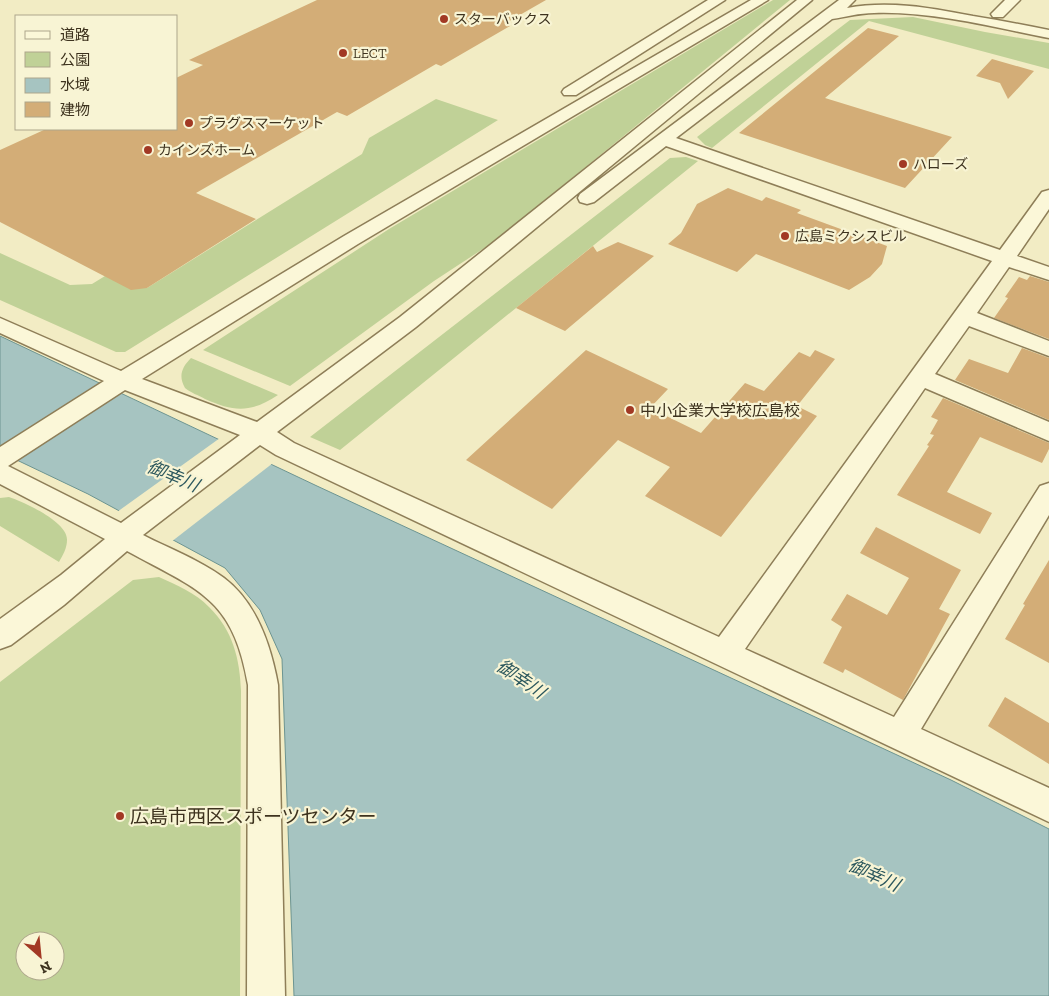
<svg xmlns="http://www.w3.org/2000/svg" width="1049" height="996" font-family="'Zilla Slab','Noto Sans JP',serif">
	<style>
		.green { fill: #c0d197; fill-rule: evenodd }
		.water { fill: #a6c4c1; stroke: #6c9491 }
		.pier { fill: #f2ecc4 }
		.building { fill: #d3ad77 }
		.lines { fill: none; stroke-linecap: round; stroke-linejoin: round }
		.minor-casing { stroke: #8e7e58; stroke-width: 3 }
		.minor { fill: #fbf7d8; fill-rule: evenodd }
		.poi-dot { fill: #a23924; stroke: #f8f4d4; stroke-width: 2 }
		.labels { text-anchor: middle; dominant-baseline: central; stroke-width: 4.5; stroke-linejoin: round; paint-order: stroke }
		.far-poi-label { font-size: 14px; fill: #3d321e; stroke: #f8f4d4; text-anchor: start }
		.poi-label { font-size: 16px; fill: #3d321e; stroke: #f8f4d4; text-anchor: start }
		.water-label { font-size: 18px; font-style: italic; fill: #2c585e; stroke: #f8f4d4 }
		.near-poi-label { font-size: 19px; fill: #3d321e; stroke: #f8f4d4; text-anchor: start }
	</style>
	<rect width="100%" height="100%" fill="#f2ecc4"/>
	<path class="green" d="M 773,0 L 790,0 L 495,241 L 434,281 L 290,386 L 203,350 L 389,229 Z
		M 913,17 L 985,32 L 1049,43 L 1049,69 L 869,21 L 712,148 L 705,145 L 697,137 L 850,20 Z
		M 436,99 L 498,120 L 125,352 L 116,352 L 0,300 L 0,253 L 70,285 L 92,284 L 105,276 L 147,288 L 362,154 L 369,138 Z
		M 686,157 L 698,161 L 340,450 L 310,437 L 670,158 Z
		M 191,358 L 278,395 C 251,413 234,412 205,399 C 198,395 191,393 185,388 C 178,376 182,367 191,358 Z
		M 9,497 C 24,502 68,522 67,540 C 67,548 63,555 59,562 L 0,526 L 0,498 Z
		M 159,577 C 176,585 196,593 209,607 C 233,630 240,660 241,691 L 240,996 L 0,996 L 0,682 L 133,580 ZM 25,941 L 55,941 L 55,971 L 25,971 Z"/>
	<path class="water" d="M 0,336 L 317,486 L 951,780 L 1049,829 L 1049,996 L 294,996 L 282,659 L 260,610 L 225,568 L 88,494 L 0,452 Z"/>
	<path class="pier" d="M 220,438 L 273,463 L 171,542 L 117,512 Z"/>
	<path class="building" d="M 317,0 L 546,0 L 504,24 L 510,26 L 441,66 L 436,64 L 347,116 L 337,112 L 196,193 L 256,219 L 147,288 L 131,290 L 0,222 L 0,150 L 46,129 L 176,129 L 176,78 L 203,65 L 189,60 Z
		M 868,28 L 899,36 L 825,98 L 952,137 L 905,188 L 739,133 Z
		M 992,59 L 1034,71 L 1008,99 L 1000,83 L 976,76 Z
		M 728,188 L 762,201 L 766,197 L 801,210 L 797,213 L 887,246 L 882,264 L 870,277 L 849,290 L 756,254 L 737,272 L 668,244 L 681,233 L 697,204 Z
		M 618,242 L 654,256 L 565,331 L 516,308 L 593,246 L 597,252 Z
		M 1030,276 L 1049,282 L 1049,339 L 994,318 L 1008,298 L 1005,297 L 1019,277 L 1027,280 Z
		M 1022,348 L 1049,358 L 1049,420 L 955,380 L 969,359 L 1008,373 Z
		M 586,350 L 668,389 L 650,408 L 701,433 L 745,383 L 764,391 L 799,352 L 810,357 L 815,350 L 835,359 L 797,406 L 817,416 L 721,537 L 645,496 L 670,467 L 618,440 L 552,509 L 466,460 Z
		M 943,398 L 1049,443 L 1049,449 L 1042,463 L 980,437 L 947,492 L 992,513 L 980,534 L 897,495 L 929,446 L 927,445 L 934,435 L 930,434 L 938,420 L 931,417 Z
		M 876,527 L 961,570 L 939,609 L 950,614 L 903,700 L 845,669 L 843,673 L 823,663 L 842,627 L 831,620 L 847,594 L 887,615 L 909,578 L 860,553 Z
		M 1049,560 L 1049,663 L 1005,639 L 1025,605 L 1023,604 Z
		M 1005,697 L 1049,723 L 1049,764 L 988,726 Z"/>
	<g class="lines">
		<defs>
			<path id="minor" d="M 708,0 L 725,0 L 576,95 L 564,95 L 562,92 L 564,89 Z
				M 751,0 L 768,0 L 358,244 L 142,379 L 257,422 L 400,317 L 797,0 L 812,0 L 416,327 L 277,432 L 294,443 L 719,637 L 992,261 L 666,146 L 594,202 L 587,204 L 580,202 L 578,198 L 580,194 L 839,0 L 855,0 L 847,8 C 889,0 932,8 973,16 C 998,20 1024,25 1049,30 L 1049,38 C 993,27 931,11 874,13 C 859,13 846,17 832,19 L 676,138 L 1000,250 L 1042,192 L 1049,190 L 1049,209 L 1017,256 L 1049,267 L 1049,280 L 1009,267 L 977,313 L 1049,341 L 1049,356 L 969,326 L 935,374 L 1049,422 L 1049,441 L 925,388 L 745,649 L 894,717 L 1040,486 L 1049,483 L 1049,515 L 921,729 L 1049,788 L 1049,822 L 276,455 L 260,445 L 143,535 C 170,549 200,560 224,578 C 257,603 271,646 278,685 L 285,996 L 247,996 L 248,685 C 233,597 198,590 127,551 L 64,605 L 11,645 L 0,649 L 0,619 L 61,575 L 105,539 L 0,484 L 0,447 L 104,381 L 0,333 L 0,318 L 121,371 L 344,236 ZM 125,390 L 240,435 L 121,523 L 8,466 Z
				M 1005,0 L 1020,0 L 1003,17 L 993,17 L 991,14 Z"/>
		</defs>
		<use href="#minor" class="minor-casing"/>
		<use href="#minor" class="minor"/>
	</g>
	<g class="poi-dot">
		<circle cx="444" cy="19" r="5"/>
		<circle cx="343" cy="53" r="5"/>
		<circle cx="189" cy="123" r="5"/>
		<circle cx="148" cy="150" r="5"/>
		<circle cx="903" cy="164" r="5"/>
		<circle cx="785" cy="236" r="5"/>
		<circle cx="630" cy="410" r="5"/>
		<circle cx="120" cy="816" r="5"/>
	</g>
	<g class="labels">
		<g class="far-poi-label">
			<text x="454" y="19">スターバックス</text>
			<text x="353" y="53">LECT</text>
			<text x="199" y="123">プラグスマーケット</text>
			<text x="158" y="150">カインズホーム</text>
			<text x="913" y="164">ハローズ</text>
			<text x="795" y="236">広島ミクシスビル</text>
		</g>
		<g class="poi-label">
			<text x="640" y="410">中小企業大学校広島校</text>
		</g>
		<g class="water-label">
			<text transform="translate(173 476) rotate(23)">御幸川</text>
			<text transform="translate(521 679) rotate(34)">御幸川</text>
			<text transform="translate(874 875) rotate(24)">御幸川</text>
		</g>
		<g class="near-poi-label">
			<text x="130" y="816">広島市西区スポーツセンター</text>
		</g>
	</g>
	<rect x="15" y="15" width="162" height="115" fill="#f8f4d4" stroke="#ada68b"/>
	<rect x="25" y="31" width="25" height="8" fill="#fbf7d8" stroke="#ada68b"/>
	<text x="60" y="40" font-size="15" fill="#3d321e">道路</text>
	<rect x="25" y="52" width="25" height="15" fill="#c0d197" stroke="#ada68b"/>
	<text x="60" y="65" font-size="15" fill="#3d321e">公園</text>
	<rect x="25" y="78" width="25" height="15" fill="#a6c4c1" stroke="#ada68b"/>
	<text x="60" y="90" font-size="15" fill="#3d321e">水域</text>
	<rect x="25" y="102" width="25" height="15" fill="#d3ad77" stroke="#ada68b"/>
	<text x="60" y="115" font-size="15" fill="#3d321e">建物</text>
	<g transform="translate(40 956) rotate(153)"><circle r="24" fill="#f8f4d4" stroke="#ada68b"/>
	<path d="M0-4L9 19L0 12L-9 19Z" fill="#a23924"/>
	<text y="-8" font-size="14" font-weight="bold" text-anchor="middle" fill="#3d321e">N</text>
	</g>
</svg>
